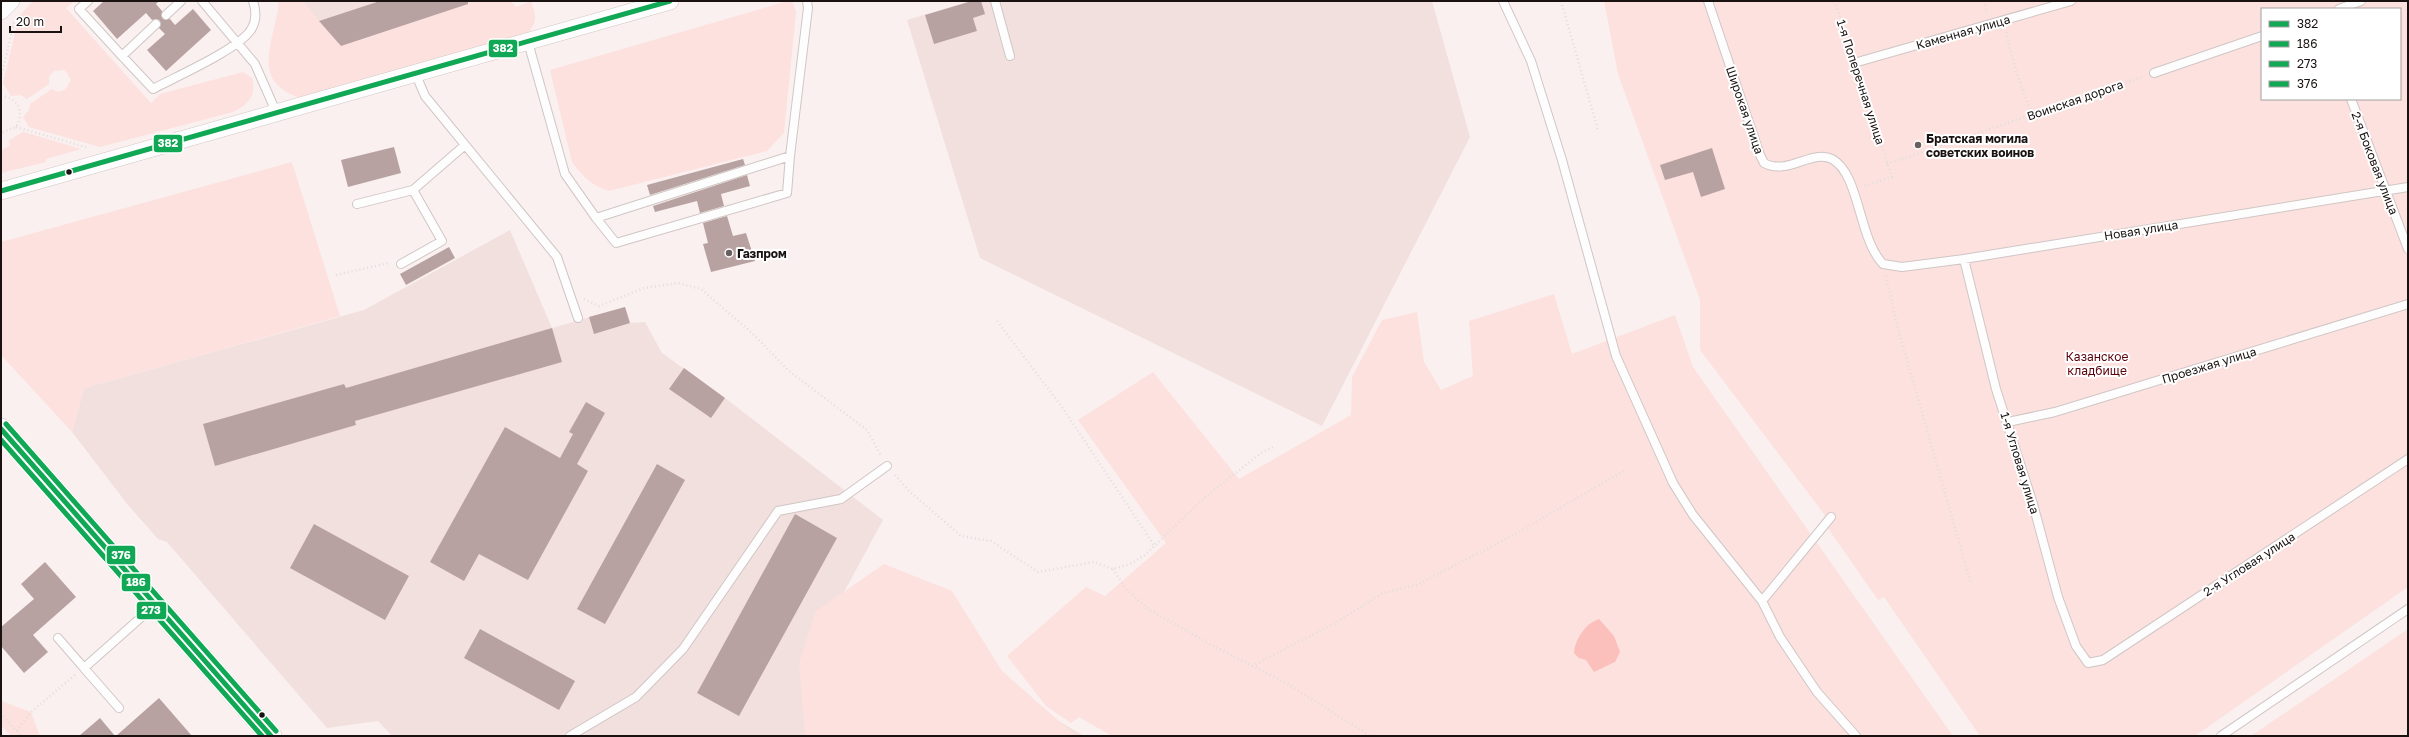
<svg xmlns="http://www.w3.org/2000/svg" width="2409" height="737" font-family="'Golos Text',sans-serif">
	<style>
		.built { fill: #f2e0de }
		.green { fill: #fce1de; fill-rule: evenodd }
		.water { fill: #fbc0bb }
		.building { fill: #b8a2a1 }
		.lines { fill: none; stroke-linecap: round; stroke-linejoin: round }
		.service-casing { stroke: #cfc6c5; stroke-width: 10 }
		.minor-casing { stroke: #cfc6c5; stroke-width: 18 }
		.tertiary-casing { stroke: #cfc6c5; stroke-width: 22 }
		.path { stroke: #e1dede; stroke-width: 2.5; stroke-dasharray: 1 3; stroke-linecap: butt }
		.service { stroke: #fefdfd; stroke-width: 8 }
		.minor { stroke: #fefdfd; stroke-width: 17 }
		.tertiary { stroke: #fefdfd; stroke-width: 21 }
		.bus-1-casing { stroke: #fff; stroke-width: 8 }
		.bus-2-casing { stroke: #fff; stroke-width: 8 }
		.bus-3-casing { stroke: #fff; stroke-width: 8 }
		.bus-4-casing { stroke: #fff; stroke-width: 8 }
		.bus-1 { stroke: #10a855; stroke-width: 5 }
		.bus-2 { stroke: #10a855; stroke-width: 5 }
		.bus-3 { stroke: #10a855; stroke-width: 5 }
		.bus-4 { stroke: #10a855; stroke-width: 5 }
		.poi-dot { fill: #68605f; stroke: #fff; stroke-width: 1.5 }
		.bus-dot { fill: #191211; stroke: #fff; stroke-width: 1.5 }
		.labels { text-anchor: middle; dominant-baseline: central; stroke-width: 4; stroke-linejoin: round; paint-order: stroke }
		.street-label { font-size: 12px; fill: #191211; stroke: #fff }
		.poi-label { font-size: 12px; font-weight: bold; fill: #191211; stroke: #fff; text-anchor: start }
		.park-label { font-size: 12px; fill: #590009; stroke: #fff }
		.line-badge { stroke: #fff; stroke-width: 1.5 }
		.badge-label { font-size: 11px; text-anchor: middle; font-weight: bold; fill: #fff }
	</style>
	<rect width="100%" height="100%" fill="#faf0ef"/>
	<path class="built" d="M 302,1 L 476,1 L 341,46 Z
		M 970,1 L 1432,1 L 1470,137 L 1322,426 L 980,258 L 907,20 Z
		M 510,230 L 552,328 L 625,307 L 630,323 L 645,322 L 662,353 L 725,398 L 883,520 L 844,592 L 1084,736 L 392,736 L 378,721 L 327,728 L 167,542 L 158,539 L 128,505 L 72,432 L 84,388 L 364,310 Z"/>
	<path class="green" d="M 33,1 L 74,1 L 66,8 L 151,103 L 160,94 L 243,72 L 252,78 C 257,95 248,105 233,112 L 100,147 L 29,127 L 23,117 L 29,110 L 30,104 L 52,89 L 58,92 L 65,90 L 71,80 L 65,70 L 54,71 L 49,77 L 49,84 L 27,99 L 21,95 L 11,96 L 3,83 L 19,16 Z
		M 278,1 L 302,1 L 341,46 L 476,1 L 511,1 L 516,7 L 531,1 C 536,15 538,21 528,33 L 301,98 C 257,84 268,55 276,19 C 277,13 280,6 278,1 Z
		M 788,1 L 792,1 L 796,12 L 784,133 L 767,151 L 609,191 C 592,186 582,176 572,162 L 550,70 Z
		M 1604,1 L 2408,1 L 2408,587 L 2195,736 L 1980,736 L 1884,597 L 1878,600 L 1827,527 L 1824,514 L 1700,350 L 1700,300 L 1618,74 ZM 2262,9 L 2400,9 L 2400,99 L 2262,99 Z
		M 24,131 L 24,132 L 81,149 L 46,159 L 46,162 L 1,173 L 1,151 L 10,145 L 8,141 Z
		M 292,162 L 340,316 L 84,388 L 72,432 L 1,355 L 1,242 Z
		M 1554,294 L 1572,354 L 1675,315 L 1693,367 L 1953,736 L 1112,736 L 1079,717 L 1071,723 L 1046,706 L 1007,656 L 1086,587 L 1105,596 L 1166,543 L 1078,420 L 1153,372 L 1239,479 L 1351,415 L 1352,377 L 1382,320 L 1417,312 L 1424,362 L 1441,390 L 1473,376 L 1469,321 Z
		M 884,564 L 952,591 L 1002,671 L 1076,736 L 805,736 L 799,663 L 816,611 Z
		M 2408,629 L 2408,736 L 2251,736 Z
		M 1,701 L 31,712 L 40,736 L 11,736 L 1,725 Z"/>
	<path class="water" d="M 1599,619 L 1614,636 L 1620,652 L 1615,662 L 1594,672 L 1586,660 L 1579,658 L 1574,653 C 1575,639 1586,623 1599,619 Z"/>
	<path class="building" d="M 104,1 L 159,1 L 156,4 L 162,11 L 162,18 L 170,19 L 175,25 L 193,9 L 211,30 L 166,71 L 147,50 L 165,34 L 159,28 L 160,21 L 157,19 L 152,20 L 146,13 L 117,39 L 93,11 Z
		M 380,1 L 468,1 L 468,4 L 341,46 L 319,21 Z
		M 972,1 L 981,1 L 985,14 L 973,18 L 977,31 L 934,44 L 925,15 Z
		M 394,147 L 401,173 L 348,187 L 341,160 Z
		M 1712,148 L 1725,189 L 1701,197 L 1693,172 L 1665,180 L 1660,165 Z
		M 743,159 L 745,165 L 650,195 L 647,185 Z
		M 747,175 L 750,186 L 721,194 L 724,206 L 700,213 L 697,201 L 655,212 L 653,206 Z
		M 727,216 L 733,236 L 746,233 L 755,261 L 711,272 L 703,244 L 708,243 L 703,223 Z
		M 449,247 L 455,258 L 406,285 L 400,274 Z
		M 625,307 L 630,323 L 594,334 L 589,317 Z
		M 552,328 L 562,362 L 355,421 L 356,425 L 215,466 L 203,424 L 344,384 L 346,388 Z
		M 684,368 L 725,398 L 711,418 L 669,389 Z
		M 586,402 L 605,413 L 577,464 L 588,471 L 528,580 L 479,554 L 464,581 L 430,562 L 505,427 L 560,458 L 573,434 L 569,432 Z
		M 657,464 L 685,480 L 605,624 L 577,609 Z
		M 795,514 L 837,538 L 739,716 L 697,693 Z
		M 314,524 L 409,576 L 385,620 L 290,568 Z
		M 45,562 L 76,597 L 33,635 L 48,652 L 24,673 L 1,646 L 1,627 L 34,599 L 21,584 Z
		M 480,629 L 575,681 L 559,710 L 464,658 Z
		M 159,698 L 192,736 L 116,736 Z
		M 100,718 L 115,736 L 79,736 Z"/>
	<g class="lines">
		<defs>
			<path id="service" d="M 88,1 L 79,9 L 122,56
				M 202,1 L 255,64 L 277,114
				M 995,1 L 1010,56
				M 1503,1 L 1531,61 L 1562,160 L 1616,356 L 1673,483 L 1693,515 L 1762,601 L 1780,637 L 1817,692 L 1856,736
				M 1708,1 L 1760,155 L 1764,163 C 1787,176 1812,149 1832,159 C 1860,174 1858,238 1883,264 L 1902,267 L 1964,259 L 2408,187
				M 2339,9 L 2361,1
				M 166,15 L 181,1
				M 156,24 L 122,56 L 153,89 C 175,77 242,48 252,28 C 257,19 256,10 253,1
				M 528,42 L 565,174 L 596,218 L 790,156 L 808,8 L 807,1
				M 1854,63 L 2071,1
				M 2154,73 L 2262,36
				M 416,75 L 425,96 L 557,257 L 578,318
				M 2351,99 L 2408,249
				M 357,204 L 413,190 L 465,145
				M 596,218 L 616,243 L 787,193 L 790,156
				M 1964,259 L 1996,389 L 2033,504 L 2058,597 L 2076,646 L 2088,663 L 2103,660 L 2408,459
				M 401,264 L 442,241 L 413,190
				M 2008,422 L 2055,412 L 2408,304
				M 1762,601 L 1831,517
				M 58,638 L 84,668
				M 119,708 L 84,668 L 155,605
				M 570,736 L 636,697 L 683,649 L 778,511 L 841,499 L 887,466
				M 2221,736 L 2408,609"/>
			<path id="minor" d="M 1,11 L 11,1
				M 1,191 L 670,1"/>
			<path id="tertiary" d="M 1,429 L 271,736"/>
		</defs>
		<use href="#service" class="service-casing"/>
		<use href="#minor" class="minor-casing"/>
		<use href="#tertiary" class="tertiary-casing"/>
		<path class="path" d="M 1561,1 L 1598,130
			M 1835,1 L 1851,52
			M 1984,1 L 1987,13
			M 2006,32 L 2016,71 L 2032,115
			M 1858,74 L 1892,177 L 1864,186
			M 1,78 L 14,22
			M 1,96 C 18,97 25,113 16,127 L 1,133
			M 16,127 L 89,148
			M 1887,164 L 2142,77
			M 336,275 L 389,263
			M 1886,276 L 1896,321 L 1971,584
			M 584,299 L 599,306 L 644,288 L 678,283 L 701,289 L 752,333 L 789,371 L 867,430 L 881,456
			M 997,321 L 1062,407 L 1154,545
			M 895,475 L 908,490 L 961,536 L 991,541 L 1038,572 L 1094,562 L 1113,569 L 1130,564 L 1145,555 L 1204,498 L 1261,453 L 1275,446
			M 1113,569 L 1126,589 L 1148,609 L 1208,643 L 1288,684 L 1370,736
			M 1252,666 L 1337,622 L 1383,593 L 1417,585 L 1517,533 L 1625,470
			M 1,713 L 21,736
			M 17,731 L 31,712 L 75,675"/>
		<use href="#service" class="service"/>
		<use href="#minor" class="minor"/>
		<use href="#tertiary" class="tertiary"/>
		<defs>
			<path id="bus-1" d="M 1,191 L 670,1"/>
			<path id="bus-2" d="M 1,429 L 271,736"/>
			<path id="bus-3" d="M 1,440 L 262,736"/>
			<path id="bus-4" d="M 6,424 L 276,731"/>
		</defs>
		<use href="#bus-1" class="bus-1-casing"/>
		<use href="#bus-2" class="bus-2-casing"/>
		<use href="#bus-3" class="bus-3-casing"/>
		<use href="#bus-4" class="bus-4-casing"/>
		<use href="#bus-1" class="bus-1"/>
		<use href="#bus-2" class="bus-2"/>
		<use href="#bus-3" class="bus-3"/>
		<use href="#bus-4" class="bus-4"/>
	</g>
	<g class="poi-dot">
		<circle cx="1918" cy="145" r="4"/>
		<circle cx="729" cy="253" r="4"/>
	</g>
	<g class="bus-dot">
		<circle cx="69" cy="172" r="3.5"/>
		<circle cx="262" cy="715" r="3.5"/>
	</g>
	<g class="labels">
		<g class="street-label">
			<text transform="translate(1963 32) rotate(-16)">Каменная улица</text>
			<text transform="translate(1861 82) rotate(72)">1-я Поперечная улица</text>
			<text transform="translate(2075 100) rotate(-19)">Воинская дорога</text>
			<text transform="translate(1745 110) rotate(71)">Широкая улица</text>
			<text transform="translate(2375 163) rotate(69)">2-я Боковая улица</text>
			<text transform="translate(2141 230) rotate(-9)">Новая улица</text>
			<text transform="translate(2209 365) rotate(-17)">Проезжая улица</text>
			<text transform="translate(2020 463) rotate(73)">1-я Угловая улица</text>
			<text transform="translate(2249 564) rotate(-33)">2-я Угловая улица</text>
		</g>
		<g class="poi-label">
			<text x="1926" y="138">Братская могила<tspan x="1926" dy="14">советских воинов</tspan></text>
			<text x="737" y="253">Газпром</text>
		</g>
		<g class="park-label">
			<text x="2097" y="356">Казанское<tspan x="2097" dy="14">кладбище</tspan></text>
		</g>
	</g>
	<g class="line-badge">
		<rect x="488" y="39" width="30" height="19" rx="4" fill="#10a855"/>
		<rect x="153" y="134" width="30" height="19" rx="4" fill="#10a855"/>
		<rect x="106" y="545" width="30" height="20" rx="4" fill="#10a855"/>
		<rect x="121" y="573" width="30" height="19" rx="4" fill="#10a855"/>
		<rect x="136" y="601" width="31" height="19" rx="4" fill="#10a855"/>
	</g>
	<g class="badge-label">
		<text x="503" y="52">382</text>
		<text x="168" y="147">382</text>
		<text x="121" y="559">376</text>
		<text x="136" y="586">186</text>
		<text x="151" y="614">273</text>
	</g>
	<rect width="2409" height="737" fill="none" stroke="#191211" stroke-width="4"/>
	<rect x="2261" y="8" width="140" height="92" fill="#ffffff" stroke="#a3a0a0"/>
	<rect x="2269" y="21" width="20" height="6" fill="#10a855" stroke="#a3a0a0"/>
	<text x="2297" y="28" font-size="12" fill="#191211">382</text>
	<rect x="2269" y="41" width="20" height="6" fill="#10a855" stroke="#a3a0a0"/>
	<text x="2297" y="48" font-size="12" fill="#191211">186</text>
	<rect x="2269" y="61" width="20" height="6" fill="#10a855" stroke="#a3a0a0"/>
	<text x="2297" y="68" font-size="12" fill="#191211">273</text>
	<rect x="2269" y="81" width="20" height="6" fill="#10a855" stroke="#a3a0a0"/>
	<text x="2297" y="88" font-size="12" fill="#191211">376</text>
	<path d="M10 26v6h51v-6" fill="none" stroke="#191211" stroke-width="2"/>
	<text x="16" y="26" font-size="12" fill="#191211" stroke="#ffffff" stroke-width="3" paint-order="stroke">20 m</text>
</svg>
